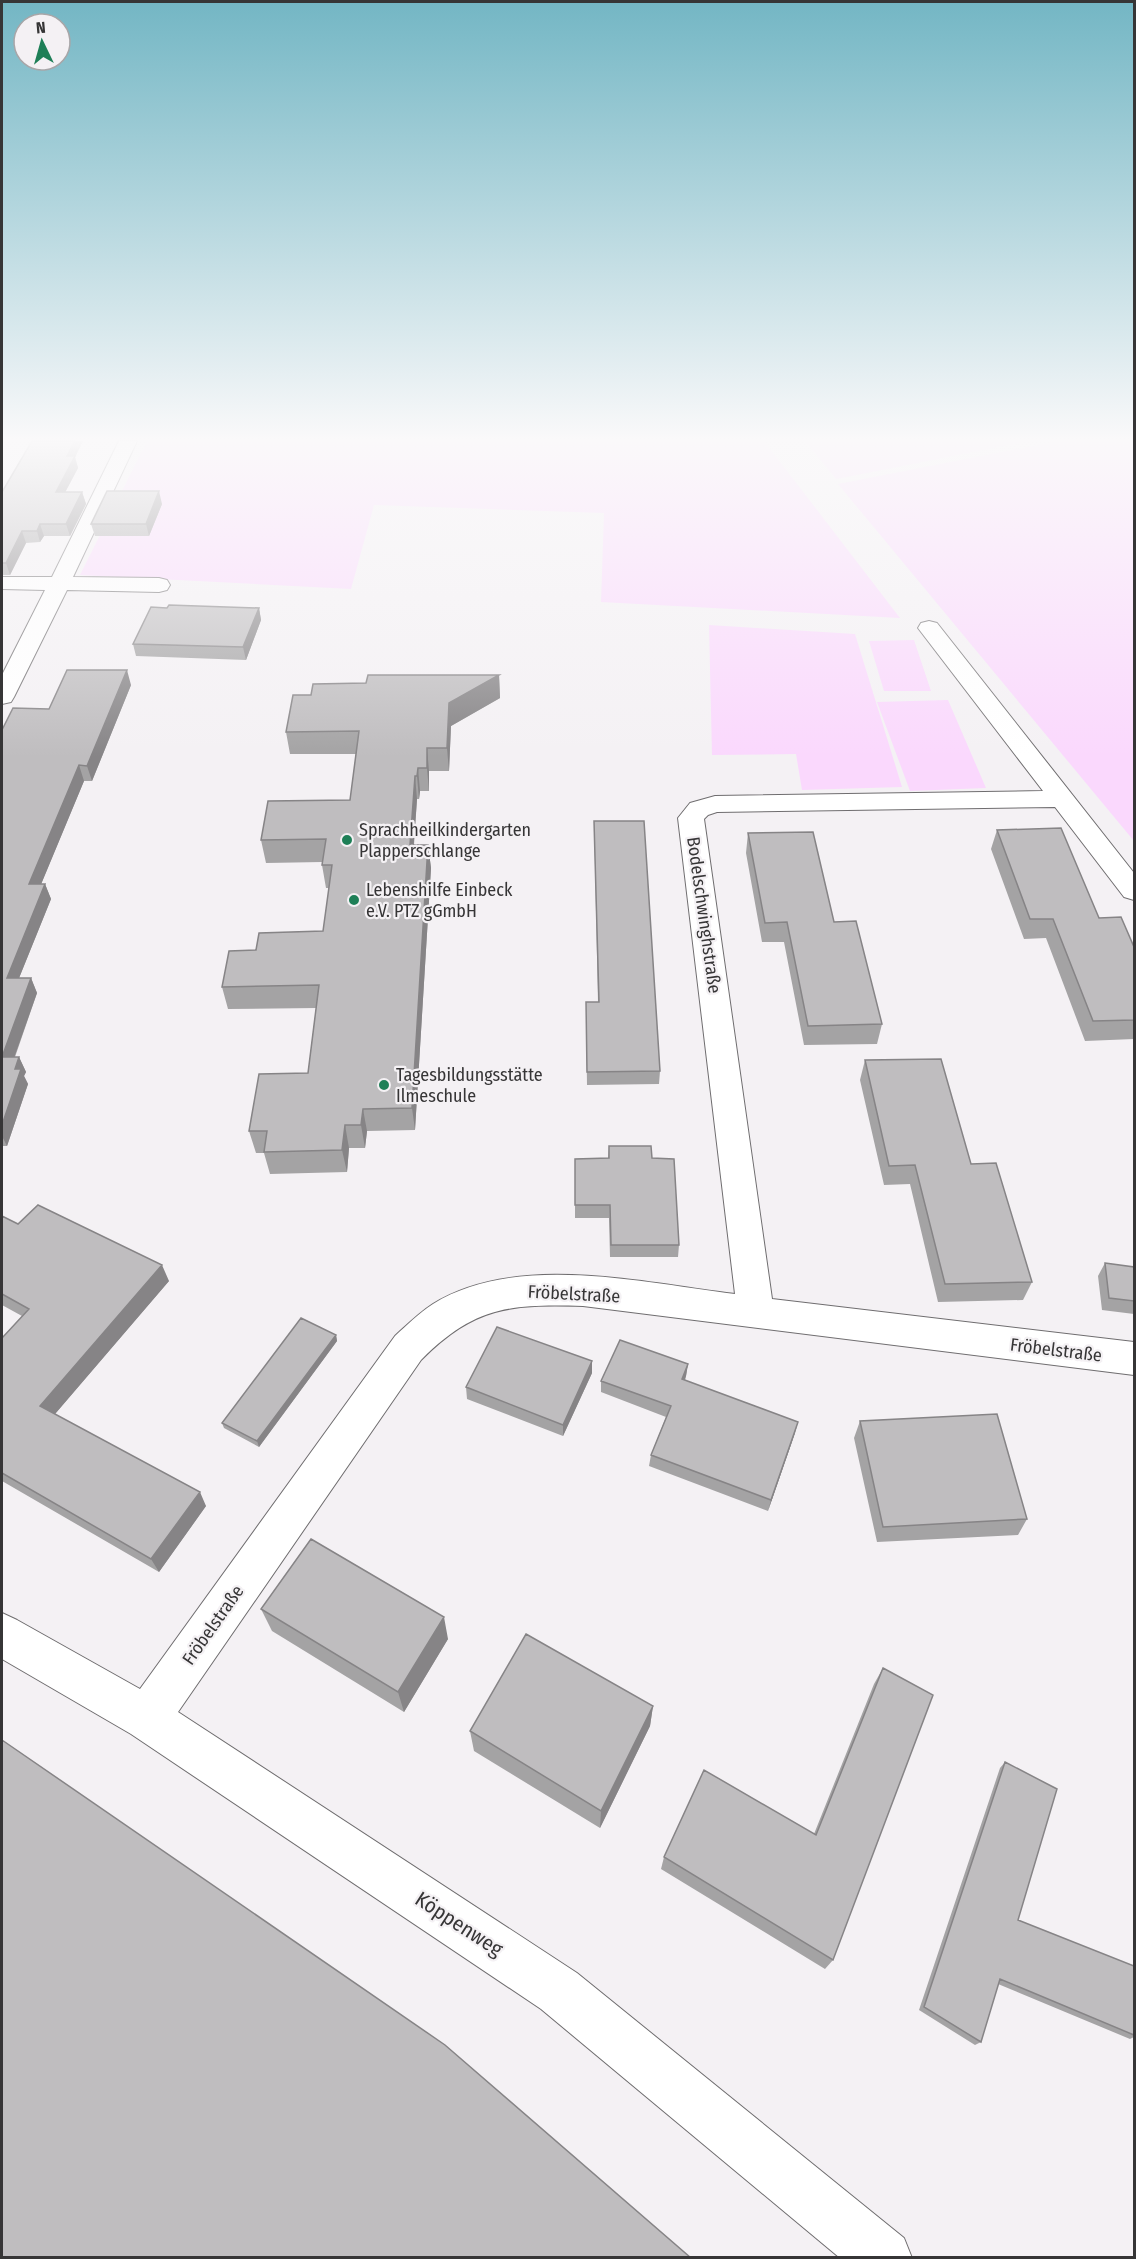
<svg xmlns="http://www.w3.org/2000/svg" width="1136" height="2259" font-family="'Fira Sans Condensed',sans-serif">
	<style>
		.green { fill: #fad8fd }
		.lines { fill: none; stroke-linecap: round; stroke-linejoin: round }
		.minor-casing { stroke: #6f6d6f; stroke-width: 2 }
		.minor { fill: #fff; fill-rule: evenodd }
		.wall { fill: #a4a3a4 }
		.shaded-wall { fill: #868486 }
		.building { fill: #bfbdbf; stroke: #868486; stroke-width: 1.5 }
		.poi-dot { fill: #1e7f57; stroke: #f4f1f4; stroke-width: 2 }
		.labels { text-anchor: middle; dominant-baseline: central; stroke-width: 4.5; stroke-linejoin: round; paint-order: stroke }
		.poi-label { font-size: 18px; fill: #363536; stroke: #f4f1f4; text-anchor: start }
		.street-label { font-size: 18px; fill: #363536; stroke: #f4f1f4 }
		.near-street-label { font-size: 21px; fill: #363536; stroke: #f4f1f4 }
	</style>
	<rect width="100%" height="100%" fill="#f4f1f4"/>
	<path class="green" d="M 147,441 L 764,441 L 900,618 L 601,602 L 604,513 L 374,505 L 351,589 L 80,575 Z
		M 805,441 L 1029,441 L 836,479 Z
		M 1058,441 L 1134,441 L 1134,841 L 838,484 Z
		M 709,625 L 855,634 L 902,787 L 802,790 L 796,754 L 712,755 Z
		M 914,640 L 931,691 L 884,691 L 869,641 Z
		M 948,700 L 986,788 L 910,791 L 877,702 Z"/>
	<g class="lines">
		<defs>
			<path id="minor" d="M 119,441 L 137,441 L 73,577 L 159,578 L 167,580 L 170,585 L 167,590 L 159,592 L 67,590 L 14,697 L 11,702 L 2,704 L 2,675 L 45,590 L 2,589 L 2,577 L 52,577 Z
				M 929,621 L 937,623 L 1134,873 L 1134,900 L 1124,897 L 1055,807 L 717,812 L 708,815 L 704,819 L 772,1299 L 1134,1342 L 1134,1375 L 583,1306 C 510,1304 475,1306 421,1360 L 178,1712 L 577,1973 L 904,2238 L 912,2258 L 840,2258 L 541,2009 L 131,1734 L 2,1659 L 2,1613 L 17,1620 L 140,1689 L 395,1336 C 407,1325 419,1313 433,1304 C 517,1252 643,1283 735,1294 L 678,818 L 690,803 L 715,796 L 1043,791 L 918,628 L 921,623 Z"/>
		</defs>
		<use href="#minor" class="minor-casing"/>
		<use href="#minor" class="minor"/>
	</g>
	<path class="wall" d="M 32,441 L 83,441 L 75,457 L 78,468 L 65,492 L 82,492 L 86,504 L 70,536 L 44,536 L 40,542 L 26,543 L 10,575 L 2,575 L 2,492 Z
		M 162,504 L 149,536 L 95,536 L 91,524 Z
		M 259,608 L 261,620 L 246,660 L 136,656 L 133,644 Z
		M 499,675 L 500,698 L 451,726 L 449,771 L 429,771 L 429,791 L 420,791 L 419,799 L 417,799 L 414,845 L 428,845 L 431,868 L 415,1130 L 367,1131 L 365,1148 L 349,1148 L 347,1172 L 270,1174 L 264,1153 L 256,1153 L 249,1131 L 308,1073 L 316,1008 L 228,1009 L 222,987 L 256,950 L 323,931 L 329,888 L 326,888 L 322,865 L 322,862 L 266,863 L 261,840 L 350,800 L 356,754 L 290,754 L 286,732 L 311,695 L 366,683 Z
		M 131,685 L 92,781 L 84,781 L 41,884 L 45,884 L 51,899 L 19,978 L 31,978 L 37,993 L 15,1057 L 19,1057 L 26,1072 L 24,1076 L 28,1084 L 7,1146 L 2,1146 L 2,730 L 49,709 Z
		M 594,821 L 660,1071 L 659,1084 L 587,1085 L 586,1015 L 598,1002 Z
		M 997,830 L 1134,947 L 1134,1039 L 1085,1041 L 1046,938 L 1024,939 L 991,849 Z
		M 748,833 L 834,922 L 882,1024 L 877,1044 L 804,1045 L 784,942 L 762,942 L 746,853 Z
		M 865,1060 L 971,1164 L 1032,1282 L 1023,1300 L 938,1302 L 910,1184 L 884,1185 L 860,1080 Z
		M 609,1146 L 652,1158 L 679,1245 L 678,1257 L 610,1257 L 609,1218 L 575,1218 L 575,1159 L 608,1158 Z
		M 2,1216 L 18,1224 L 169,1281 L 55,1414 L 206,1506 L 159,1572 L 2,1481 L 2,1338 L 22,1316 L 2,1305 Z
		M 1105,1263 L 1134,1267 L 1134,1314 L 1102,1310 L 1098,1276 Z
		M 336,1335 L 337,1341 L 259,1447 L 224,1428 L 222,1423 Z
		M 592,1361 L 592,1373 L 563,1436 L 467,1399 L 466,1387 Z
		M 688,1364 L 686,1376 L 685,1381 L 795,1433 L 768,1511 L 649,1466 L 651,1455 L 666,1417 L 601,1392 L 601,1381 Z
		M 860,1421 L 1027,1519 L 1018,1535 L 877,1542 L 854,1438 Z
		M 261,1609 L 448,1639 L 404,1712 L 272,1631 Z
		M 883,1668 L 833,1960 L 825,1969 L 661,1869 L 664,1857 L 814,1834 L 874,1684 Z
		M 653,1706 L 650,1726 L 600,1828 L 474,1751 L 470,1731 Z
		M 1005,1762 L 1018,1920 L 1134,2035 L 1134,2037 L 1130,2039 L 998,1984 L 981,2042 L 975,2045 L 919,2010 L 1000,1768 Z"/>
	<path class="shaded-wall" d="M 75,441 L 83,441 L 75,457 L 78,468 L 59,504 L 56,492 L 67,456 Z
		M 159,491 L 162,504 L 149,536 L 146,524 Z
		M 82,492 L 86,504 L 70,536 L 66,524 Z
		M 40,524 L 44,536 L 40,542 L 37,531 Z
		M 22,531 L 26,543 L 10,575 L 6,563 Z
		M 259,608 L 261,620 L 246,660 L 243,647 Z
		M 127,670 L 131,685 L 92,781 L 87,766 Z
		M 499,675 L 500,698 L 451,726 L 449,771 L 447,748 L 449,703 Z
		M 427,748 L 429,771 L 429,791 L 427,768 Z
		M 79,765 L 84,781 L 35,899 L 29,884 Z
		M 418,768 L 420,791 L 419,799 L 417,776 Z
		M 415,776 L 417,799 L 412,868 L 410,845 Z
		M 428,845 L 431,868 L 415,1130 L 412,1108 Z
		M 45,884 L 51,899 L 13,993 L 7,978 Z
		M 31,978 L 37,993 L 9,1072 L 2,1057 Z
		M 19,1057 L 26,1072 L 24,1076 L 28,1084 L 7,1146 L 2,1136 L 2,1125 L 15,1069 Z
		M 363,1109 L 367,1131 L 365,1148 L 361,1125 Z
		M 345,1125 L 349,1148 L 347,1172 L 342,1150 Z
		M 162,1265 L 169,1281 L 49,1421 L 40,1406 Z
		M 336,1335 L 337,1341 L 259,1447 L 257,1441 Z
		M 592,1361 L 592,1373 L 563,1436 L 563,1425 Z
		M 688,1364 L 686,1376 L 680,1391 L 682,1379 Z
		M 798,1422 L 795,1433 L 768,1511 L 771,1500 Z
		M 200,1492 L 206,1506 L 159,1572 L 151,1559 Z
		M 444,1617 L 448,1639 L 404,1712 L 398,1692 Z
		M 653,1706 L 650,1726 L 600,1828 L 601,1811 Z"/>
	<path class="building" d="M 32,441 L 75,441 L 67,456 L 75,456 L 56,492 L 82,492 L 66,524 L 40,524 L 37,531 L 22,531 L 6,563 L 2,563 L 2,492 Z
		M 107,491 L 159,491 L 146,524 L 91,524 Z
		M 169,605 L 259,608 L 243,647 L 133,644 L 151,607 L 167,608 Z
		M 67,670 L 127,670 L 87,766 L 79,765 L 29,884 L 45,884 L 7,978 L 31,978 L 2,1057 L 19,1057 L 15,1069 L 21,1069 L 2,1125 L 2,730 L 13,708 L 49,709 Z
		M 368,675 L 499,675 L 449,703 L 447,748 L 427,748 L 427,768 L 418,768 L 417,776 L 415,776 L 410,845 L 428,845 L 412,1108 L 363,1109 L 361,1125 L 345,1125 L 342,1150 L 264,1152 L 267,1131 L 249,1131 L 259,1074 L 308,1073 L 319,985 L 222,987 L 229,951 L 256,950 L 259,933 L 323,931 L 332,865 L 322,865 L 326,839 L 261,840 L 268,801 L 350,800 L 359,731 L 286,732 L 293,695 L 311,695 L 313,684 L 366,683 Z
		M 594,821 L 644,821 L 660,1071 L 587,1072 L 586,1002 L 599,1002 Z
		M 1061,828 L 1099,918 L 1121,917 L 1134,947 L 1134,1020 L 1093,1021 L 1053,919 L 1030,919 L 997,830 Z
		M 813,832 L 834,922 L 856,921 L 882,1024 L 808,1026 L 787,922 L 765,923 L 748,833 Z
		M 941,1059 L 971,1164 L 996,1163 L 1032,1282 L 945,1284 L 915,1165 L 889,1166 L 865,1060 Z
		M 609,1146 L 651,1146 L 652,1158 L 674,1159 L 679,1245 L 611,1245 L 610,1205 L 575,1205 L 575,1159 L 609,1158 Z
		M 38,1205 L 162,1265 L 40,1406 L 200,1492 L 151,1559 L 2,1473 L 2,1338 L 29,1309 L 2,1294 L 2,1216 L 18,1224 Z
		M 1105,1263 L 1134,1267 L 1134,1301 L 1109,1298 Z
		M 301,1318 L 336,1335 L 257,1441 L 222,1423 Z
		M 497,1327 L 592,1361 L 563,1425 L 466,1387 Z
		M 620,1340 L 688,1364 L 682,1379 L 798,1422 L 771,1500 L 651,1455 L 671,1406 L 601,1381 Z
		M 997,1414 L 1027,1519 L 883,1527 L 860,1421 Z
		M 311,1539 L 444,1617 L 398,1692 L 261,1609 Z
		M 526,1634 L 653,1706 L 601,1811 L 470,1731 Z
		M 883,1668 L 933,1695 L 833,1960 L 664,1857 L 704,1770 L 816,1835 Z
		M 2,1740 L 445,2045 L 691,2258 L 2,2258 Z
		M 1005,1762 L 1057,1789 L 1018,1920 L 1134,1966 L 1134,2035 L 1000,1979 L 981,2042 L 924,2007 Z"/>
	<linearGradient id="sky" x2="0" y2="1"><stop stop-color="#73b6c4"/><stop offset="0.58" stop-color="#faf9fa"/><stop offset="1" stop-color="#faf9fa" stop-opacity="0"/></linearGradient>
	<rect width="1136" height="757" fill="url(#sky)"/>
	<g class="poi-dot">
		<circle cx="347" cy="840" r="6"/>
		<circle cx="354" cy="900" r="6"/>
		<circle cx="384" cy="1085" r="6"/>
	</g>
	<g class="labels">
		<g class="poi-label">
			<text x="359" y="830">Sprachheilkindergarten<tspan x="359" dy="21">Plapperschlange</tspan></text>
			<text x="366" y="890">Lebenshilfe Einbeck<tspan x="366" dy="21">e.V. PTZ gGmbH</tspan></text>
			<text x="396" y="1075">Tagesbildungsstätte<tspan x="396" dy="21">Ilmeschule</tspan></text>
		</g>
		<g class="street-label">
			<text transform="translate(704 915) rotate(82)">Bodelschwinghstraße</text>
			<text transform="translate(574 1294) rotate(3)">Fröbelstraße</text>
			<text transform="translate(1056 1350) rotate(7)">Fröbelstraße</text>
			<text transform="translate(213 1625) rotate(-55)">Fröbelstraße</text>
		</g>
		<g class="near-street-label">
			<text transform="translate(459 1924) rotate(33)">Köppenweg</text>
		</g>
	</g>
	<rect width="1136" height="2259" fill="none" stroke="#363536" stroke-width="6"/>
	<g transform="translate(42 42) rotate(355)"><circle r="28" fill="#f4f1f4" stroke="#a8a6a8" stroke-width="1.5"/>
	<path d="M0-4.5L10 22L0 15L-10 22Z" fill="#1e7f57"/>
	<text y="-9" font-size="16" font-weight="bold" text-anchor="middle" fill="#363536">N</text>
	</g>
</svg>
